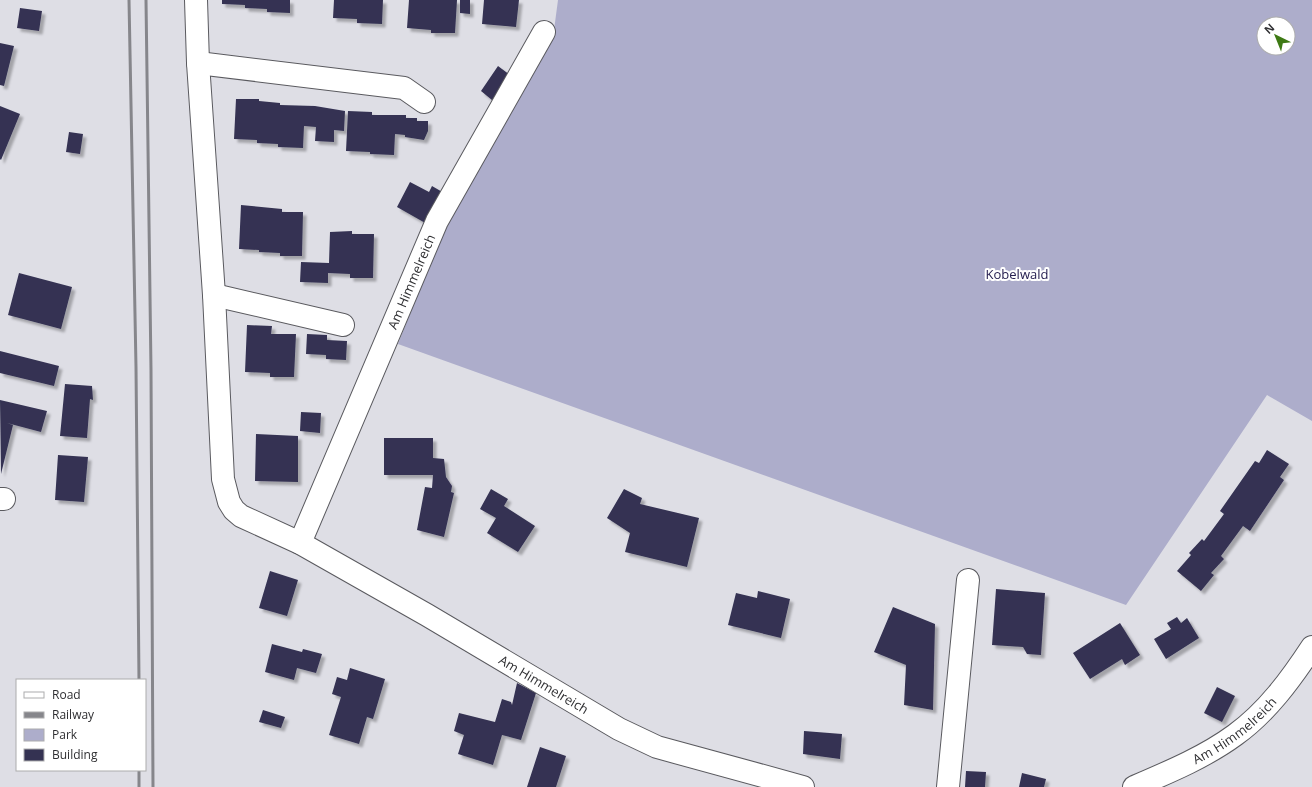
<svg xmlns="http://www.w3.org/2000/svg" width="1312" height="787" font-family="'Open Sans',sans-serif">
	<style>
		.green { fill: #adadcb; fill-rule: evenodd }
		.building { fill: #343252; filter: url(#shadow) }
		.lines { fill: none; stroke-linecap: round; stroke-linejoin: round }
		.minor-casing { stroke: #5a5a5f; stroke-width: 24 }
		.minor { stroke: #fff; stroke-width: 22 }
		.rail { stroke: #86868b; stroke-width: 3 }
		.labels { text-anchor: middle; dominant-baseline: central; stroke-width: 4; stroke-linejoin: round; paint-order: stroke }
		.park-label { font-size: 13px; fill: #272051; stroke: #fff }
		.street-label { font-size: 13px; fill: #2f2f32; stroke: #fff }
	</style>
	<defs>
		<filter id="shadow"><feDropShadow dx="3.5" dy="3.5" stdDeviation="1" flood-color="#0004"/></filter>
	</defs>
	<rect width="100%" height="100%" fill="#dedee5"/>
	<path class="green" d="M 558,0 L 1312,0 L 1312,421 L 1267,395 L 1126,605 L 398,344 L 447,220 L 554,30 ZM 1264,24 L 1288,24 L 1288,48 L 1264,48 Z"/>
	<path class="building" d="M 222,0 L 290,0 L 290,13 L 267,12 L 267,9 L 245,8 L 245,5 L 222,4 Z
		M 334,0 L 383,0 L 382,24 L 357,23 L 357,19 L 333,18 Z
		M 409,0 L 457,0 L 455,33 L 431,33 L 431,30 L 407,28 Z
		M 460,0 L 470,0 L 470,14 L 460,13 Z
		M 484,0 L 519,0 L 516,27 L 482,24 Z
		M 20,8 L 42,11 L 39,31 L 17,28 Z
		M 0,43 L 14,46 L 4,86 L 0,85 Z
		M 498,66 L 510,75 L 492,100 L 481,91 Z
		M 236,99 L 259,99 L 259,101 L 280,103 L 280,105 L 315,106 L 345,111 L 344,131 L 334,130 L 334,142 L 315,141 L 316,127 L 304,126 L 303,148 L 278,147 L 278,144 L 257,143 L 257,140 L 234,139 Z
		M 0,106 L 20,114 L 1,160 L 0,159 Z
		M 348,111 L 372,112 L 372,115 L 406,115 L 406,118 L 417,118 L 417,121 L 428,121 L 428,131 L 424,140 L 405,137 L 405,135 L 395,134 L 394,155 L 370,154 L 370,152 L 346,151 Z
		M 69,132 L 83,134 L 80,154 L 66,152 Z
		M 410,182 L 429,192 L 432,186 L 444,193 L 427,224 L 397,207 Z
		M 241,205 L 282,209 L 282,212 L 303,212 L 302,256 L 280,256 L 280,253 L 259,252 L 259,250 L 239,249 Z
		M 352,231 L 352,234 L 374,234 L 373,278 L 350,278 L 350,274 L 328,273 L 328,283 L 300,282 L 301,262 L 329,263 L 330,232 Z
		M 19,273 L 72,287 L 61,329 L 8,315 Z
		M 247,325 L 272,326 L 271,334 L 296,334 L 294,377 L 270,377 L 270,373 L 245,372 Z
		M 307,334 L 327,335 L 327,340 L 347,341 L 346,360 L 326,359 L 326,355 L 306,354 Z
		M 0,351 L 59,366 L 54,386 L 0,373 Z
		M 65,384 L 92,386 L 93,400 L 90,399 L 87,438 L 60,436 Z
		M 0,400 L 47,411 L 41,432 L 7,423 L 13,425 L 1,474 Z
		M 301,412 L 321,413 L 320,433 L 300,431 Z
		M 256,434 L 298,436 L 298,482 L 255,481 Z
		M 384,438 L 433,438 L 433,458 L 444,459 L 446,477 L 452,486 L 451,492 L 454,493 L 444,537 L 417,530 L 425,487 L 432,488 L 433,475 L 384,475 Z
		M 1267,450 L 1289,464 L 1280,477 L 1284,480 L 1250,531 L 1243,526 L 1221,556 L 1224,559 L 1211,573 L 1214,575 L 1201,591 L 1177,571 L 1191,555 L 1189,553 L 1202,539 L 1204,541 L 1224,514 L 1220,511 L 1255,461 L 1259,463 Z
		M 58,455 L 88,457 L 84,502 L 55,500 Z
		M 491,489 L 508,499 L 504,506 L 535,526 L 518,552 L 487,533 L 496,518 L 480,509 Z
		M 624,489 L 642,498 L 640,504 L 699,518 L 687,567 L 625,552 L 630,533 L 607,518 Z
		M 270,571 L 298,580 L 287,616 L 259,608 Z
		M 996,589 L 1045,593 L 1041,655 L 1027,654 L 1023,647 L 992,645 Z
		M 758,591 L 790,599 L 781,638 L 728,625 L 736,593 L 757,598 Z
		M 893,607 L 935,624 L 933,710 L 904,705 L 906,665 L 874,652 Z
		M 1177,617 L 1181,623 L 1187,618 L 1199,638 L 1166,659 L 1154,639 L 1171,629 L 1167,623 Z
		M 1120,623 L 1140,655 L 1125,665 L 1122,659 L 1090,679 L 1073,653 Z
		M 272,644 L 302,652 L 303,649 L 322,654 L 316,673 L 297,668 L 294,680 L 265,672 Z
		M 350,668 L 385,679 L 373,719 L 367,717 L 359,744 L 329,735 L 341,697 L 332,694 L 337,677 L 347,680 Z
		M 517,683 L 536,693 L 521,740 L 502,735 L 493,765 L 458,754 L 464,735 L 454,731 L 459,713 L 495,722 L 502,699 L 511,702 L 512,705 Z
		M 1217,687 L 1235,696 L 1222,722 L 1204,713 Z
		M 263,710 L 285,717 L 281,728 L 259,722 Z
		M 804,731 L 842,734 L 840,759 L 803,754 Z
		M 540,747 L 566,756 L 556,787 L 527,787 Z
		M 966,771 L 986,772 L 985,787 L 965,787 Z
		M 1022,773 L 1046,779 L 1044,787 L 1019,787 Z"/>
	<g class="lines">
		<defs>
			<g id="minor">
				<path id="s1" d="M 196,0 L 198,63 L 214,295 L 223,479 L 229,502 L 234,510 L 241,516 L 300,543 L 427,615 L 619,729 L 657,747 L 803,787"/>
				<path d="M 198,63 L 404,88 L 424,102"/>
				<path d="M 214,295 L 343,325"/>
				<path d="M 0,499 L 4,499"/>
				<path id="s2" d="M 300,543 L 437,221 L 544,32"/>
				<path d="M 948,787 L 968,580"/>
				<path id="s3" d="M 1134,787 C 1169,772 1205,757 1235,735 C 1267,712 1291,679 1312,647"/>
			</g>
		</defs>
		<use href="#minor" class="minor-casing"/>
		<use href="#minor" class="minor"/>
		<path class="rail" d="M 129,0 L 136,367 L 139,680
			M 146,0 L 151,370 L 153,787
			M 139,770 L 139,787"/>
	</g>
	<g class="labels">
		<g class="park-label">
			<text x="1017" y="274">Kobelwald</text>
		</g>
		<g class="street-label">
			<text stroke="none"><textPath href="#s2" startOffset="284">Am Himmelreich</textPath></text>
			<text stroke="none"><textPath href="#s1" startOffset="869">Am Himmelreich</textPath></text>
			<text stroke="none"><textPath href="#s3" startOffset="116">Am Himmelreich</textPath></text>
		</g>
	</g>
	<rect x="16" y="679" width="130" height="92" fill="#ffffff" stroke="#acacad"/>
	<rect x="24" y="692" width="20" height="6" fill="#ffffff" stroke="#acacad"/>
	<text x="52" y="699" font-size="12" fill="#2f2f32">Road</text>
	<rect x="24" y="712" width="20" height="6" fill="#86868b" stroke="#acacad"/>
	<text x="52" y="719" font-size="12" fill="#2f2f32">Railway</text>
	<rect x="24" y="729" width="20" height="12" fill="#adadcb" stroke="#acacad"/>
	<text x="52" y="739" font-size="12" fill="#2f2f32">Park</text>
	<rect x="24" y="749" width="20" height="12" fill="#343252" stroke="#acacad"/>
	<text x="52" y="759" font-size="12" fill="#2f2f32">Building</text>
	<g transform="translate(1276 36) rotate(317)"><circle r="19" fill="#ffffff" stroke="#acacad"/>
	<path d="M0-3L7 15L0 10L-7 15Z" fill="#3e7a14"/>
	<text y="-6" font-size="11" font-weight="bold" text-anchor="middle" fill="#2f2f32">N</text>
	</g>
</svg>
